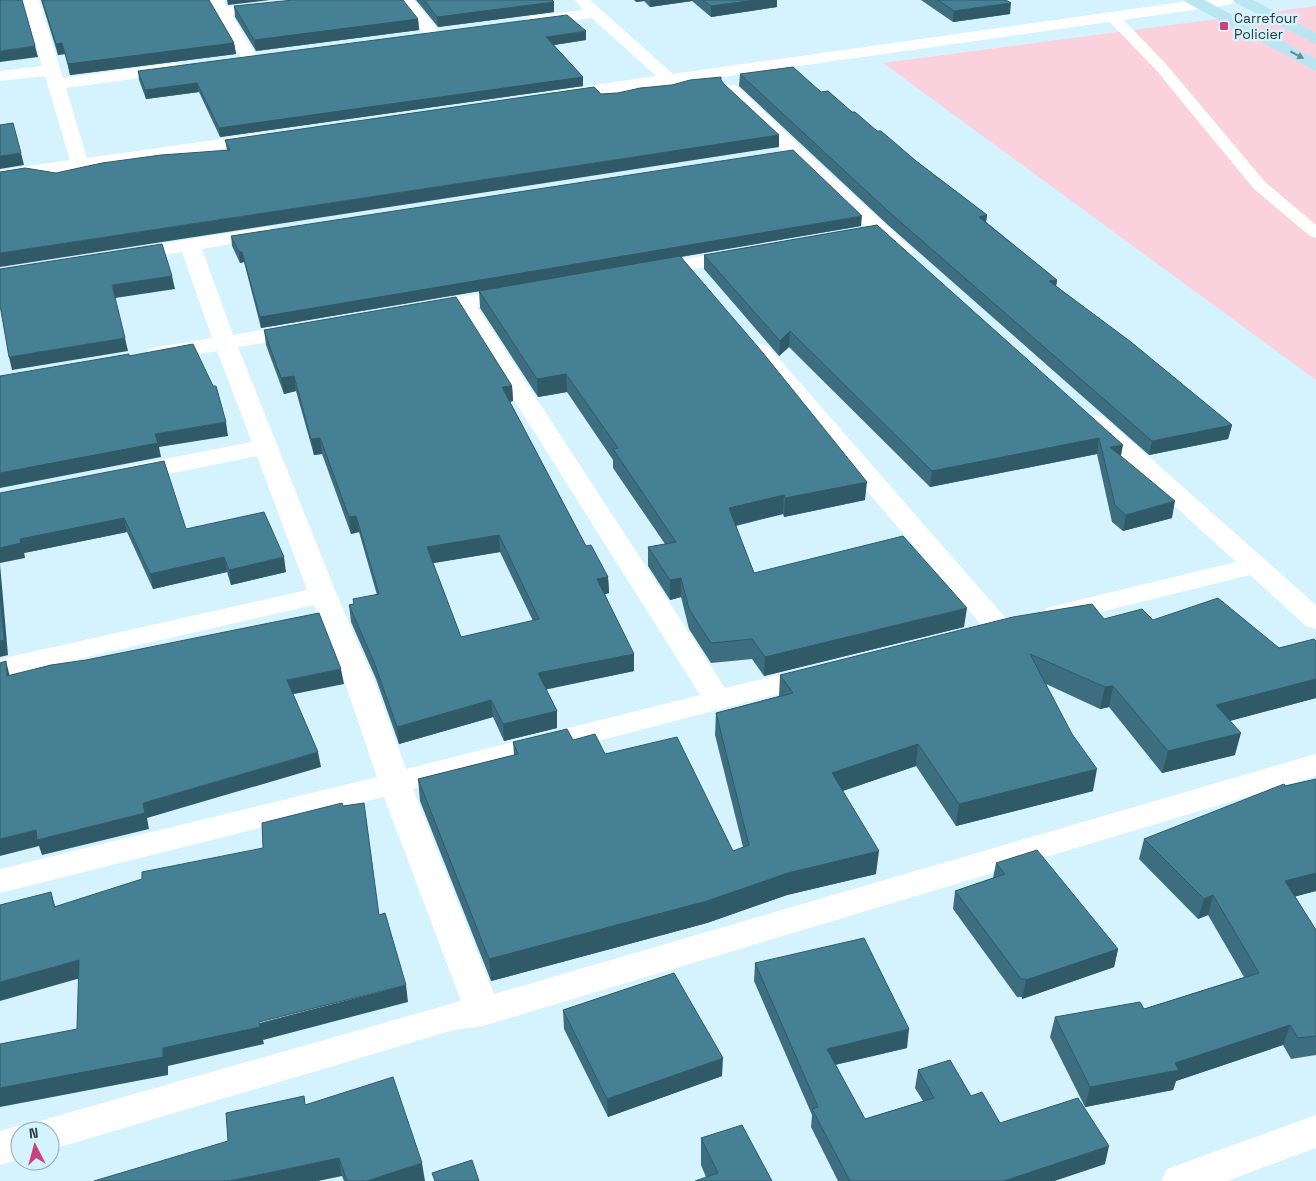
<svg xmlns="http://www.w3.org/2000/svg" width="1316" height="1181" font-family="'Space Grotesk',sans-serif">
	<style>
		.green { fill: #fad1dd }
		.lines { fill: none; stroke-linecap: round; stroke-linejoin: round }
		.lane { fill: #fff; fill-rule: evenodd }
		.street { fill: #fff; fill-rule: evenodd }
		.secondary { fill: #b9e6f1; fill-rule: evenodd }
		.wall { fill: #3c6e7f; fill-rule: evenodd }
		.shaded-wall { fill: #315a68 }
		.building { fill: #468094; stroke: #315a68; fill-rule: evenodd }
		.oneway { fill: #6b8890 }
		.poi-dot { fill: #ca417b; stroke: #d5f3fe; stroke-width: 2 }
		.labels { text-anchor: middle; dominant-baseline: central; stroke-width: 5; stroke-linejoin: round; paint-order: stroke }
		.far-poi-label { font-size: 14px; fill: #2c3b40; stroke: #d5f3fe; text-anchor: start }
	</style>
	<rect width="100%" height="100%" fill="#d5f3fe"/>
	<path class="green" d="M 1316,6 L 1316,380 L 883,63 Z"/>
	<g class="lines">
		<path class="lane" d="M 1112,12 L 1117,13 L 1166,64 L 1266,183 L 1316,225 L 1316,238 L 1310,236 L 1254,189 L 1156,70 L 1107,19 L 1106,16 Z"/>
		<path class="street" d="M 23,0 L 39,0 L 63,78 L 175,63 L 181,64 L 183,68 L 181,72 L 175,73 L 66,88 L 87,158 L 263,133 L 269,134 L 272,138 L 269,142 L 263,143 L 0,182 L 0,170 L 70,160 L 45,76 L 0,81 L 0,71 L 42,66 Z
			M 207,0 L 223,0 L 227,7 L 286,0 L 335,0 L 332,3 L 327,5 L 232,15 L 258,59 L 256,63 L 244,63 L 242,59 Z
			M 398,0 L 414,0 L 442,35 L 440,38 L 428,38 Z
			M 575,0 L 590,0 L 673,74 L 1196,0 L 1236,0 L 1233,3 L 1228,5 L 561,100 L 555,99 L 552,95 L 555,91 L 656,76 L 592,18 L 533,26 L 527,24 L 525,21 L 527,18 L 533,16 L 583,10 Z
			M 731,85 L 737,86 L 802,148 L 910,247 L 913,251 L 910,255 L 903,257 L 896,255 L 788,156 L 725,94 L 722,90 L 725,86 Z
			M 268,227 L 275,229 L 278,233 L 275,237 L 202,249 L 233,335 L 302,323 L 310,325 L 313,330 L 310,335 L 302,337 L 238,347 L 337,595 L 374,680 L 406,769 L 700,695 L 458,311 L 423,317 L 415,315 L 412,310 L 415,305 L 423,303 L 517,288 L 525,289 L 528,294 L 525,299 L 477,307 L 725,688 L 815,666 L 825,668 L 830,675 L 825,682 L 413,789 L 494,994 L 1316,754 L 1316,776 L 483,1026 L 454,1030 L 50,1150 L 50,1131 L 20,1131 L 20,1159 L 0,1165 L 0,1131 L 20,1125 L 33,1130 L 36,1122 L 50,1118 L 461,1001 L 384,797 L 0,893 L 0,869 L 377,777 L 344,680 L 314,605 L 0,677 L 0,659 L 307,590 L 257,456 L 129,482 L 120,479 L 116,474 L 120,469 L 129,466 L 252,442 L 217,351 L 157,361 L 149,359 L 146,354 L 149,349 L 157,347 L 212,338 L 182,252 L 127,261 L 120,259 L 117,255 L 120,251 L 127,249 Z
			M 741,249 L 748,251 L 751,255 L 748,259 L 650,277 L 643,275 L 640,271 L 643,267 L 650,265 Z
			M 760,344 L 768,346 L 1009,622 L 1013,628 L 1009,634 L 999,637 L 989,634 L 752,356 L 749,351 L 752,346 Z
			M 1096,415 L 1104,417 L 1316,605 L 1316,629 L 1306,626 L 1250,575 L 1056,623 L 1046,620 L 1042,614 L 1046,608 L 1236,562 L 1088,427 L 1084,422 L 1088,417 Z
			M 1316,1115 L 1316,1148 L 1227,1181 L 1161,1181 L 1167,1169 Z"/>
		<path class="secondary" d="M 1184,0 L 1204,0 L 1316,59 L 1316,71 L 1187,3 Z
			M 1233,0 L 1253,0 L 1316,33 L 1316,44 L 1236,3 Z"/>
	</g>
	<path class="wall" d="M 41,0 L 209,0 L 234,43 L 236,54 L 70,75 L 65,54 L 58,55 Z
		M 416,0 L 552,0 L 554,12 L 438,27 Z
		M 634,0 L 777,0 L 777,7 L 711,17 L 692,1 L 650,7 L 644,1 L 636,2 Z
		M 921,0 L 1006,0 L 1010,14 L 953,22 Z
		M 234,6 L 418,19 L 419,30 L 256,51 L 235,17 Z
		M 586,40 L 554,45 L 583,77 L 583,86 L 220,137 L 199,92 L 146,99 L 139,80 L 138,71 Z
		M 740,74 L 821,92 L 852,112 L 877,131 L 987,215 L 986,222 L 1057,280 L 1056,286 L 1232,425 L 1228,439 L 1149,455 L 888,225 L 739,86 Z
		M 721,81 L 779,147 L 56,173 L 227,150 L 225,140 L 601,94 L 618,93 L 672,85 Z
		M 877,225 L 1121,456 L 1172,518 L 1123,531 L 1112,522 L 1097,454 L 930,487 L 789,347 L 779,356 L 704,269 L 704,255 Z
		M 861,226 L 681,257 L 865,500 L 784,517 L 783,514 L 736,526 L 754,573 L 964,627 L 764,676 L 752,659 L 711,663 L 689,629 L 681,597 L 670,600 L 648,566 L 648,547 L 665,544 L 613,468 L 613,460 L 567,392 L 538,397 L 480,308 L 479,291 L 587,273 L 261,328 L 244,262 L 240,263 L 232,246 L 231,236 Z
		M 264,330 L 512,386 L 513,401 L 510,402 L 586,546 L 608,577 L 609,593 L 605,594 L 634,671 L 546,689 L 557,711 L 557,728 L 504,741 L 493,717 L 399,744 L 376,679 L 351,622 L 349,605 L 354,604 L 377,595 L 359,532 L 351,534 L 322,454 L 314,455 L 296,391 L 284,394 L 266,345 ZM 500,552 L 533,621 L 461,637 L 433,563 Z
		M 0,493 L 186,529 L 286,572 L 231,585 L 227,572 L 153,589 L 127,532 L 24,553 L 25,558 Z
		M 1104,619 L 1153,620 L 1279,648 L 1316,641 L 1316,698 L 1230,721 L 1235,755 L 1162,773 L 1109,707 L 1100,709 L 1046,684 L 1093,791 L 956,826 L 916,766 L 843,791 L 876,874 L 787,895 L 707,923 L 491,981 L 420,801 L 418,779 L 514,755 L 513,742 L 573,740 L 605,754 L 733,851 L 743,847 L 715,735 L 716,713 L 779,696 L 780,675 Z
		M 1316,779 L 1316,891 L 1295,896 L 1316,930 L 1316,1055 L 1291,1059 L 1283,1045 L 1176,1081 L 1173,1090 L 1085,1107 L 1050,1037 L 1055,1017 L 1144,1009 L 1244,977 L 1208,915 L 1198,919 L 1139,859 L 1144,839 L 1285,786 Z
		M 996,863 L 1118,949 L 1114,967 L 1022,999 L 1022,997 L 1017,997 L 953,909 L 955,891 L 993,878 Z
		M 755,963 L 907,1048 L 835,1065 L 865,1119 L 923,1101 L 915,1088 L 918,1070 L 971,1096 L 1000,1123 L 1105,1164 L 1054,1181 L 838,1181 L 811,1127 L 812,1115 L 754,981 Z
		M 563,1010 L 722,1076 L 608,1117 L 564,1029 Z
		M 304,1096 L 305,1105 L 425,1181 L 344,1181 L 342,1176 L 228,1141 Z
		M 701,1138 L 772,1181 L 706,1177 L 701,1165 Z"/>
	<path class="shaded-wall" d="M 227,0 L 270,0 L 228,5 Z
		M 636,0 L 644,0 L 644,1 L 636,2 Z
		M 650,0 L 692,0 L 692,1 L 650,7 Z
		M 756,0 L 777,0 L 777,7 L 711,17 L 711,6 Z
		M 554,2 L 554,12 L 438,27 L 437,17 Z
		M 1011,3 L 1010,14 L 953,22 L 954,11 Z
		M 418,19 L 419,30 L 256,51 L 254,40 Z
		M 586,31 L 586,40 L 547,46 L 546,37 Z
		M 62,43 L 65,54 L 58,55 L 56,44 Z
		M 234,43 L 236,54 L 70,75 L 68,64 Z
		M 35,46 L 38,57 L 0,62 L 0,51 Z
		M 583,77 L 583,86 L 220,137 L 219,128 Z
		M 197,83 L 199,92 L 146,99 L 145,90 Z
		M 779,135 L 779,147 L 0,267 L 0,253 Z
		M 21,153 L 24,165 L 0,169 L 0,156 Z
		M 987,215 L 985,228 L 979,217 Z
		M 862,216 L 861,226 L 261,328 L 260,317 Z
		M 239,252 L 242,252 L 244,262 L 240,263 Z
		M 172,276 L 175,289 L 115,298 L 112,285 Z
		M 1057,280 L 1055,293 L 1049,281 Z
		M 790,331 L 789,347 L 779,356 L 780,341 Z
		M 125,338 L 128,351 L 12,370 L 9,357 Z
		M 566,374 L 567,392 L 538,397 L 537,379 Z
		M 294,376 L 296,391 L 284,394 L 281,378 Z
		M 512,386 L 513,401 L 503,403 L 502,387 Z
		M 226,422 L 228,436 L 159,447 L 161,457 L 0,488 L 0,473 L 155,434 Z
		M 1232,425 L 1228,439 L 1149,455 L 1152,441 Z
		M 320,438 L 322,454 L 314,455 L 311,439 Z
		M 1099,438 L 1097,454 L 930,487 L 932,471 Z
		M 1123,445 L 1120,461 L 1110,447 Z
		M 867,482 L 865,500 L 784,517 L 785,498 Z
		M 784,495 L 783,514 L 729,527 L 729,508 Z
		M 1175,501 L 1172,518 L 1123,531 L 1126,515 Z
		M 356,516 L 359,532 L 351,534 L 349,517 Z
		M 124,518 L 127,532 L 24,553 L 25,558 L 0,563 L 0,548 L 20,539 Z
		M 499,535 L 500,552 L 428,564 L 427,547 Z
		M 224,557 L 227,572 L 153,589 L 150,574 Z
		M 284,557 L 286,572 L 231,585 L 229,570 Z
		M 0,564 L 8,655 L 0,657 Z
		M 608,577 L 609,593 L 598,596 L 597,579 Z
		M 681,578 L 681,597 L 670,600 L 670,580 Z
		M 967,608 L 964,627 L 764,676 L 765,657 Z
		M 634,654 L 634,671 L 539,691 L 538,673 Z
		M 6,661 L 10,677 L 7,676 Z
		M 341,669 L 344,684 L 289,695 L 287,680 Z
		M 1316,679 L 1316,698 L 1210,726 L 1216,705 Z
		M 1113,686 L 1109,707 L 1100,709 L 1105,687 Z
		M 491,700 L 493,717 L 399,744 L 397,727 Z
		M 557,711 L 557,728 L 504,741 L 503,724 Z
		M 1241,733 L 1235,755 L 1162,773 L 1168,751 Z
		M 918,744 L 916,766 L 830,795 L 832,773 Z
		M 318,752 L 321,767 L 147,818 L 149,829 L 42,855 L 39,846 L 0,856 L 0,839 L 143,803 Z
		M 1097,769 L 1093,791 L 956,826 L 959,804 Z
		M 879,851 L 876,874 L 787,895 L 707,923 L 491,981 L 489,959 L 788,873 Z
		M 1316,873 L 1316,891 L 1279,901 L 1285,881 Z
		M 51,892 L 56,909 L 54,907 Z
		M 1213,895 L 1208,915 L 1198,919 L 1204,899 Z
		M 1118,949 L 1114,967 L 1022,999 L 1026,980 Z
		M 79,960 L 84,977 L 0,1001 L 0,982 Z
		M 406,985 L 408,1002 L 263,1040 L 264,1044 L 168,1066 L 168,1075 L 0,1107 L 0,1088 L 163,1048 Z
		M 1290,1025 L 1283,1045 L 1176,1081 L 1173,1090 L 1085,1107 L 1090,1087 L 1175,1063 Z
		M 909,1029 L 907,1048 L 825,1067 L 827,1049 Z
		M 723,1058 L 722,1076 L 608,1117 L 607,1099 Z
		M 1109,1146 L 1105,1164 L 1054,1181 L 1004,1181 Z
		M 339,1158 L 342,1176 L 318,1181 L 229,1181 Z
		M 422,1163 L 425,1181 L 367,1181 Z"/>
	<path class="building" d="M 0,0 L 22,0 L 35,46 L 0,51 Z
		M 42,0 L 209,0 L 234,43 L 68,64 L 62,43 L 56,44 Z
		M 293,0 L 403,0 L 418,19 L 254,40 L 234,6 Z
		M 424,0 L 552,0 L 554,2 L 437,17 Z
		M 703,0 L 756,0 L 711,6 Z
		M 938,0 L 1006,0 L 1011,3 L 954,11 Z
		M 567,15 L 586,31 L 546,37 L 583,77 L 219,128 L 197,83 L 145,90 L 138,71 Z
		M 793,67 L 821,92 L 828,91 L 852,112 L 855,112 L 877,131 L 881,131 L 916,161 L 987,215 L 979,217 L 1057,280 L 1049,281 L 1131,342 L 1232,425 L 1152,441 L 889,212 L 740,74 Z
		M 721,77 L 721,80 L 724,84 L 779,135 L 0,253 L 0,172 L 25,168 L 56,173 L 102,163 L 161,155 L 230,150 L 225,140 L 594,87 L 601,94 L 618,93 L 640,88 L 672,85 L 690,80 Z
		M 13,123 L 21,153 L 0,156 L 0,125 Z
		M 793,150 L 862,216 L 260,317 L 242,252 L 239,252 L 231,236 Z
		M 877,225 L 1123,445 L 1110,447 L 1175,501 L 1126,515 L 1115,505 L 1099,438 L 932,471 L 790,331 L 780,341 L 704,255 Z
		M 162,244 L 172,276 L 112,285 L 125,338 L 9,357 L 0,305 L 0,269 Z
		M 680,256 L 763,353 L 867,482 L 785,498 L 784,495 L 729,508 L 754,573 L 903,536 L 967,608 L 765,657 L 752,639 L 711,643 L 689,609 L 681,578 L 670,580 L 648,547 L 676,542 L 613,449 L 618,448 L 566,374 L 537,379 L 479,291 Z
		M 456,297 L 512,386 L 502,387 L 586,546 L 591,545 L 608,577 L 597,579 L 634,654 L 538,673 L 557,711 L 503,724 L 491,700 L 397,727 L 374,662 L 349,605 L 354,604 L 353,599 L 379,594 L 356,516 L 349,517 L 320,438 L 311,439 L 294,376 L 281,378 L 264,330 ZM 499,535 L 539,619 L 461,637 L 427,547 Z
		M 193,344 L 213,386 L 216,386 L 226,422 L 155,434 L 158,443 L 0,473 L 0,376 L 129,354 L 129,356 Z
		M 164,461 L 186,529 L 264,512 L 284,557 L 229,570 L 224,557 L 150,574 L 124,518 L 20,539 L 21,543 L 0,548 L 0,493 Z
		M 0,594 L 4,640 L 0,641 Z
		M 1218,598 L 1279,648 L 1314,639 L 1316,641 L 1316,679 L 1216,705 L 1241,733 L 1168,751 L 1113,686 L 1105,687 L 1030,654 L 1072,734 L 1097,769 L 959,804 L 918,744 L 832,773 L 879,851 L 788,873 L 707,901 L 489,959 L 418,779 L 518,754 L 513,742 L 567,729 L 573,740 L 595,734 L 605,754 L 677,737 L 733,851 L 749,845 L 716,713 L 793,693 L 780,675 L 1013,617 L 1092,604 L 1104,619 L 1142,609 L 1153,620 Z
		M 319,613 L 341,669 L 287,680 L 318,752 L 143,803 L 145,813 L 37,840 L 36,830 L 0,839 L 0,663 L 6,661 L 7,676 L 51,665 L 86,660 Z
		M 1316,779 L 1316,873 L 1285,881 L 1316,930 L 1316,1036 L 1298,1038 L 1290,1025 L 1175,1063 L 1179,1070 L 1090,1087 L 1055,1017 L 1140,1002 L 1144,1009 L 1259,973 L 1213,895 L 1204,899 L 1144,839 L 1284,784 L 1285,786 Z
		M 342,803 L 343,806 L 364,803 L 379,915 L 385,913 L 406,985 L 259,1022 L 260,1027 L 163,1048 L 163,1057 L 0,1088 L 0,1044 L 77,1029 L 79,960 L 0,982 L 0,905 L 51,892 L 54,907 L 142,879 L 142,872 L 263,848 L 262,823 Z
		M 1037,850 L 1118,949 L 1026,980 L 1026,979 L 1021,979 L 955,891 L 1005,874 L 996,863 Z
		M 864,938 L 909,1029 L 827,1049 L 865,1119 L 934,1098 L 918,1070 L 950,1060 L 971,1096 L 982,1092 L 1000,1123 L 1078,1098 L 1109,1146 L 1004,1181 L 850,1181 L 812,1109 L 818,1107 L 755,963 Z
		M 674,973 L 723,1058 L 607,1099 L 563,1010 Z
		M 393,1077 L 422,1163 L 367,1181 L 347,1181 L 339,1158 L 229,1181 L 94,1181 L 228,1141 L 226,1113 L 304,1096 L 305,1105 Z
		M 742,1125 L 772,1181 L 695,1181 L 718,1173 L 701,1138 Z
		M 472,1160 L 479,1181 L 435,1181 L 432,1173 Z"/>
	<defs><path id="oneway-solid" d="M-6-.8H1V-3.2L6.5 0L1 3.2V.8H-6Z" transform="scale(1.25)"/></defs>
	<use class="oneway" href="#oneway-solid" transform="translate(1297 55) rotate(28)"/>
	<rect class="poi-dot" x="1219" y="21" width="10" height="10" rx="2.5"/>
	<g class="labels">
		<g class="far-poi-label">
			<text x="1234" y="18">Carrefour<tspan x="1234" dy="16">Policier</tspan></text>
		</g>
	</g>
	<g transform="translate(35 1146) rotate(354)"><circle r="24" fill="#d5f3fe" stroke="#91a9b2"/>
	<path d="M0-4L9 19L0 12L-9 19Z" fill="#ca417b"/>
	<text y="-8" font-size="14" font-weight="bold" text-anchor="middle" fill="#2c3b40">N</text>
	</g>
</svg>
